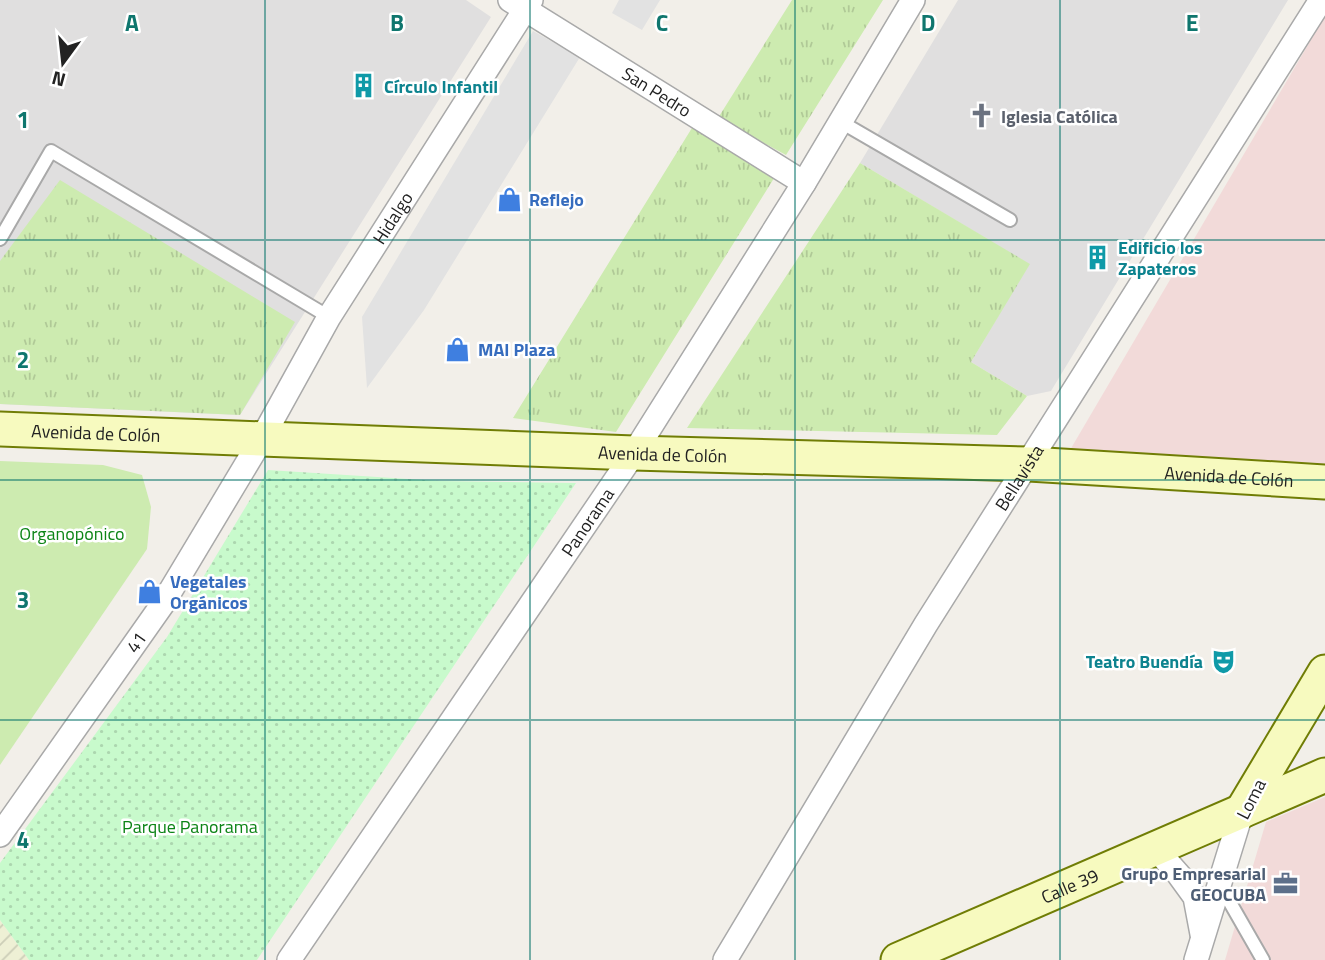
<svg xmlns="http://www.w3.org/2000/svg" width="1325" height="960" font-family="'Titillium Web',sans-serif">
	<style>
		.residential { fill: #e0dfdf }
		.commercial { fill: #f2dad9 }
		.farmland { fill: url(#farmland-furrows) }
		.grass { fill: url(#grass-tufts) }
		.park { fill: url(#park-dots) }
		.garden { fill: #cdebb0 }
		.parking { fill: #e2e2e2 }
		.lines { fill: none; stroke-linecap: round; stroke-linejoin: round }
		.lane-casing { stroke: #a9a9a9; stroke-width: 16 }
		.street-casing { stroke: #a9a9a9; stroke-width: 26 }
		.secondary-casing { stroke: #707d05; stroke-width: 37 }
		.lane { stroke: #fff; stroke-width: 12 }
		.street { stroke: #fff; stroke-width: 23 }
		.secondary { stroke: #f7fabf; stroke-width: 33 }
		.grid { fill: none; stroke: #0f766e; stroke-width: 2; stroke-opacity: 0.55 }
		.labels { text-anchor: middle; dominant-baseline: central; stroke-width: 5; stroke-linejoin: round; paint-order: stroke }
		.culture-label { font-size: 18px; font-weight: bold; fill: #0d838f; stroke: #fff; text-anchor: start }
		.street-label { font-size: 18px; fill: #222; stroke: #fff }
		.worship-label { font-size: 18px; font-weight: bold; fill: #5b616d; stroke: #fff; text-anchor: start }
		.shop-label { font-size: 18px; font-weight: bold; fill: #366cbe; stroke: #fff; text-anchor: start }
		.park-label { font-size: 18px; fill: #0c8416; stroke: #fff }
		.service-label { font-size: 18px; font-weight: bold; fill: #4e5e75; stroke: #fff; text-anchor: end }
		.grid-label { font-size: 23px; text-anchor: middle; font-weight: bold; fill: #0f766e; stroke: #fff; stroke-width: 5; stroke-linejoin: round; paint-order: stroke }
	</style>
	<defs>
		<pattern id="farmland-furrows" width="10" height="10" patternUnits="userSpaceOnUse" patternTransform="scale(1.75)"><rect width="10" height="10" fill="#eef0d5"/><path d="M-1 1l2-2M0 10L10 0M9 11l2-2" fill="none" stroke="#ccceb7"/></pattern>
		<pattern id="grass-tufts" width="24" height="20" patternUnits="userSpaceOnUse" patternTransform="scale(1.75)"><rect width="24" height="20" fill="#cdebb0"/><path d="M3 7l-1-3M5 7V3M7 7l1-3M15 17l-1-3M17 17v-4M19 17l1-3" fill="none" stroke="#b0c997"/></pattern>
		<pattern id="park-dots" width="8" height="8" patternUnits="userSpaceOnUse" patternTransform="scale(1.75)"><rect width="8" height="8" fill="#c8facc"/><path d="M2 2h.1M6 6h.1" fill="none" stroke="#acd6af" stroke-width="1.8" stroke-linecap="round"/></pattern>
	</defs>
	<rect width="100%" height="100%" fill="#f2efe9"/>
	<path class="residential" d="M 0,0 L 466,0 L 491,17 L 240,415 L 0,404 Z
		M 958,0 L 1288,0 L 1051,391 L 1027,396 L 971,362 L 1029,264 L 860,163 Z"/>
	<path class="commercial" d="M 1325,16 L 1325,467 L 1070,450 Z
		M 1325,797 L 1325,960 L 1225,960 L 1266,822 Z"/>
	<path class="farmland" d="M 0,920 L 29,960 L 0,960 Z"/>
	<path class="grass" d="M 792,0 L 883,0 L 786,155 L 718,118 Z
		M 695,123 L 776,175 L 616,432 L 513,418 Z
		M 860,163 L 1030,264 L 971,362 L 1027,396 L 997,435 L 687,428 Z
		M 60,180 L 295,322 L 240,415 L 0,404 L 0,261 Z"/>
	<path class="park" d="M 268,470 L 440,481 L 576,483 L 257,960 L 29,960 L 0,920 L 0,863 L 167,637 Z"/>
	<path class="garden" d="M 0,461 L 103,465 L 142,475 L 151,507 L 147,549 L 0,765 Z"/>
	<path class="parking" d="M 619,0 L 660,0 L 642,30 L 612,13 Z
		M 533,31 L 580,57 L 424,310 L 367,388 L 362,317 Z"/>
	<g class="lines">
		<defs>
			<path id="lane" d="M 841,122 L 1010,220
				M 0,239 L 51,151 L 329,317
				M 1220,885 L 1263,960"/>
			<g id="street">
				<path id="s1" d="M 510,0 L 804,183"/>
				<path id="s2" d="M 0,835 L 162,605 L 261,440 L 329,317 L 531,0"/>
				<path d="M 1156,849 L 1179,875 L 1195,897 L 1202,934"/>
				<path id="s3" d="M 289,960 L 634,453 L 804,183 L 913,0"/>
				<path id="s4" d="M 725,960 L 926,624 L 1321,0"/>
				<path d="M 1196,960 L 1242,811"/>
			</g>
			<g id="secondary">
				<path id="s5" d="M 0,429 L 634,453 L 1029,464 L 1325,482"/>
				<path d="M 1242,811 L 1325,672"/>
				<path id="s6" d="M 898,960 L 1325,775"/>
			</g>
		</defs>
		<use href="#lane" class="lane-casing"/>
		<use href="#street" class="street-casing"/>
		<use href="#secondary" class="secondary-casing"/>
		<use href="#lane" class="lane"/>
		<use href="#street" class="street"/>
		<use href="#secondary" class="secondary"/>
	</g>
	<path class="grid" d="M 265,0 L 265,960M 530,0 L 530,960M 795,0 L 795,960M 1060,0 L 1060,960M 0,240 L 1325,240M 0,480 L 1325,480M 0,720 L 1325,720"/>
	<defs>
		<symbol id="building-bare" viewBox="-9 -9 18 18"><path d="M-4-6H4V6H1V3H-1V6H-4ZM-2.5-4.3h1.7v1.8h-1.7ZM.8-4.3h1.7v1.8H.8ZM-2.5-1h1.7V.8h-1.7ZM.8-1h1.7V.8H.8Z" fill="#0f9aa8" stroke="#fff" stroke-width="2.5" paint-order="stroke"/></symbol>
		<symbol id="church-bare" viewBox="-9 -9 18 18"><path d="M-1.2-6h2.4v3.5h3.3v2.4h-3.3V6h-2.4V-.1h-3.3v-2.4h3.3Z" fill="#6b7280" stroke="#fff" stroke-width="2.5" paint-order="stroke"/></symbol>
		<symbol id="shop-bare" viewBox="-9 -9 18 18"><path d="M-5-2.5h2.3a2.7 3.5 0 0 1 5.4 0H5L5.5 6h-11ZM-1.5-2.5h3a1.5 2.3 0 0 0-3 0Z" fill="#3f7fe0" stroke="#fff" stroke-width="2.5" paint-order="stroke"/></symbol>
		<symbol id="theatre-bare" viewBox="-9 -9 18 18"><path d="M-5-5.5Q0-4 5-5.5V0Q5 5 0 6Q-5 5-5 0ZM-3.3-2.5H-1v1.5H-3.3ZM1-2.5H3.3v1.5H1ZM-2.8 1Q0 5.5 2.8 1Z" fill="#0f9aa8" stroke="#fff" stroke-width="2.5" paint-order="stroke"/></symbol>
		<symbol id="office-bare" viewBox="-9 -9 18 18"><path d="M-6-3h4V-5.5h4V-3h4V5H-6ZM-1-4.5V-3h2v-1.5ZM-6 0V1H6V0Z" fill="#5c6f8a" stroke="#fff" stroke-width="2.5" paint-order="stroke"/></symbol>
	</defs>
	<g fill-rule="evenodd">
		<use href="#building-bare" x="346" y="68" width="35" height="35"/>
		<use href="#church-bare" x="964" y="98" width="35" height="35"/>
		<use href="#shop-bare" x="492" y="182" width="35" height="35"/>
		<use href="#building-bare" x="1080" y="240" width="35" height="35"/>
		<use href="#shop-bare" x="440" y="332" width="35" height="35"/>
		<use href="#shop-bare" x="132" y="574" width="35" height="35"/>
		<use href="#theatre-bare" x="1206" y="644" width="35" height="35"/>
		<use href="#office-bare" x="1268" y="866" width="35" height="35"/>
	</g>
	<g class="labels">
		<g class="culture-label">
			<text x="384" y="86">Círculo Infantil</text>
			<text x="1118" y="247">Edificio los<tspan x="1118" dy="21">Zapateros</tspan></text>
			<text x="1203" y="661" text-anchor="end">Teatro Buendía</text>
		</g>
		<g class="street-label">
			<text stroke="none"><textPath href="#s1" startOffset="173">San Pedro</textPath></text>
			<text stroke="none"><textPath href="#s2" startOffset="732">Hidalgo</textPath></text>
			<text stroke="none"><textPath href="#s5" startOffset="96">Avenida de Colón</textPath></text>
			<text stroke="none"><textPath href="#s5" startOffset="663">Avenida de Colón</textPath></text>
			<text stroke="none"><textPath href="#s5" startOffset="1230">Avenida de Colón</textPath></text>
			<text stroke="none"><textPath href="#s4" startOffset="565">Bellavista</textPath></text>
			<text stroke="none"><textPath href="#s3" startOffset="530">Panorama</textPath></text>
			<text stroke="none"><textPath href="#s2" startOffset="236">41</textPath></text>
			<text transform="translate(1251 799) rotate(-63)">Loma</text>
			<text stroke="none"><textPath href="#s6" startOffset="187">Calle 39</textPath></text>
		</g>
		<g class="worship-label">
			<text x="1001" y="116">Iglesia Católica</text>
		</g>
		<g class="shop-label">
			<text x="529" y="199">Reflejo</text>
			<text x="478" y="349">MAI Plaza</text>
			<text x="170" y="581">Vegetales<tspan x="170" dy="21">Orgánicos</tspan></text>
		</g>
		<g class="park-label">
			<text x="72" y="533">Organopónico</text>
			<text x="190" y="826">Parque Panorama</text>
		</g>
		<g class="service-label">
			<text x="1266" y="873">Grupo Empresarial<tspan x="1266" dy="21">GEOCUBA</tspan></text>
		</g>
	</g>
	<g class="grid-label">
		<text x="132" y="31">A</text>
		<text x="397" y="31">B</text>
		<text x="662" y="31">C</text>
		<text x="928" y="31">D</text>
		<text x="1192" y="31">E</text>
		<text x="23" y="128">1</text>
		<text x="23" y="368">2</text>
		<text x="23" y="608">3</text>
		<text x="23" y="848">4</text>
	</g>
	<g transform="translate(63 63) rotate(195)" stroke="#ffffff" stroke-width="5" paint-order="stroke">
	<path d="M0-5L12 26L0 18L-12 26Z" fill="#222222"/>
	<text y="-10" font-size="19" font-weight="bold" text-anchor="middle" fill="#222222">N</text>
	</g>
</svg>
